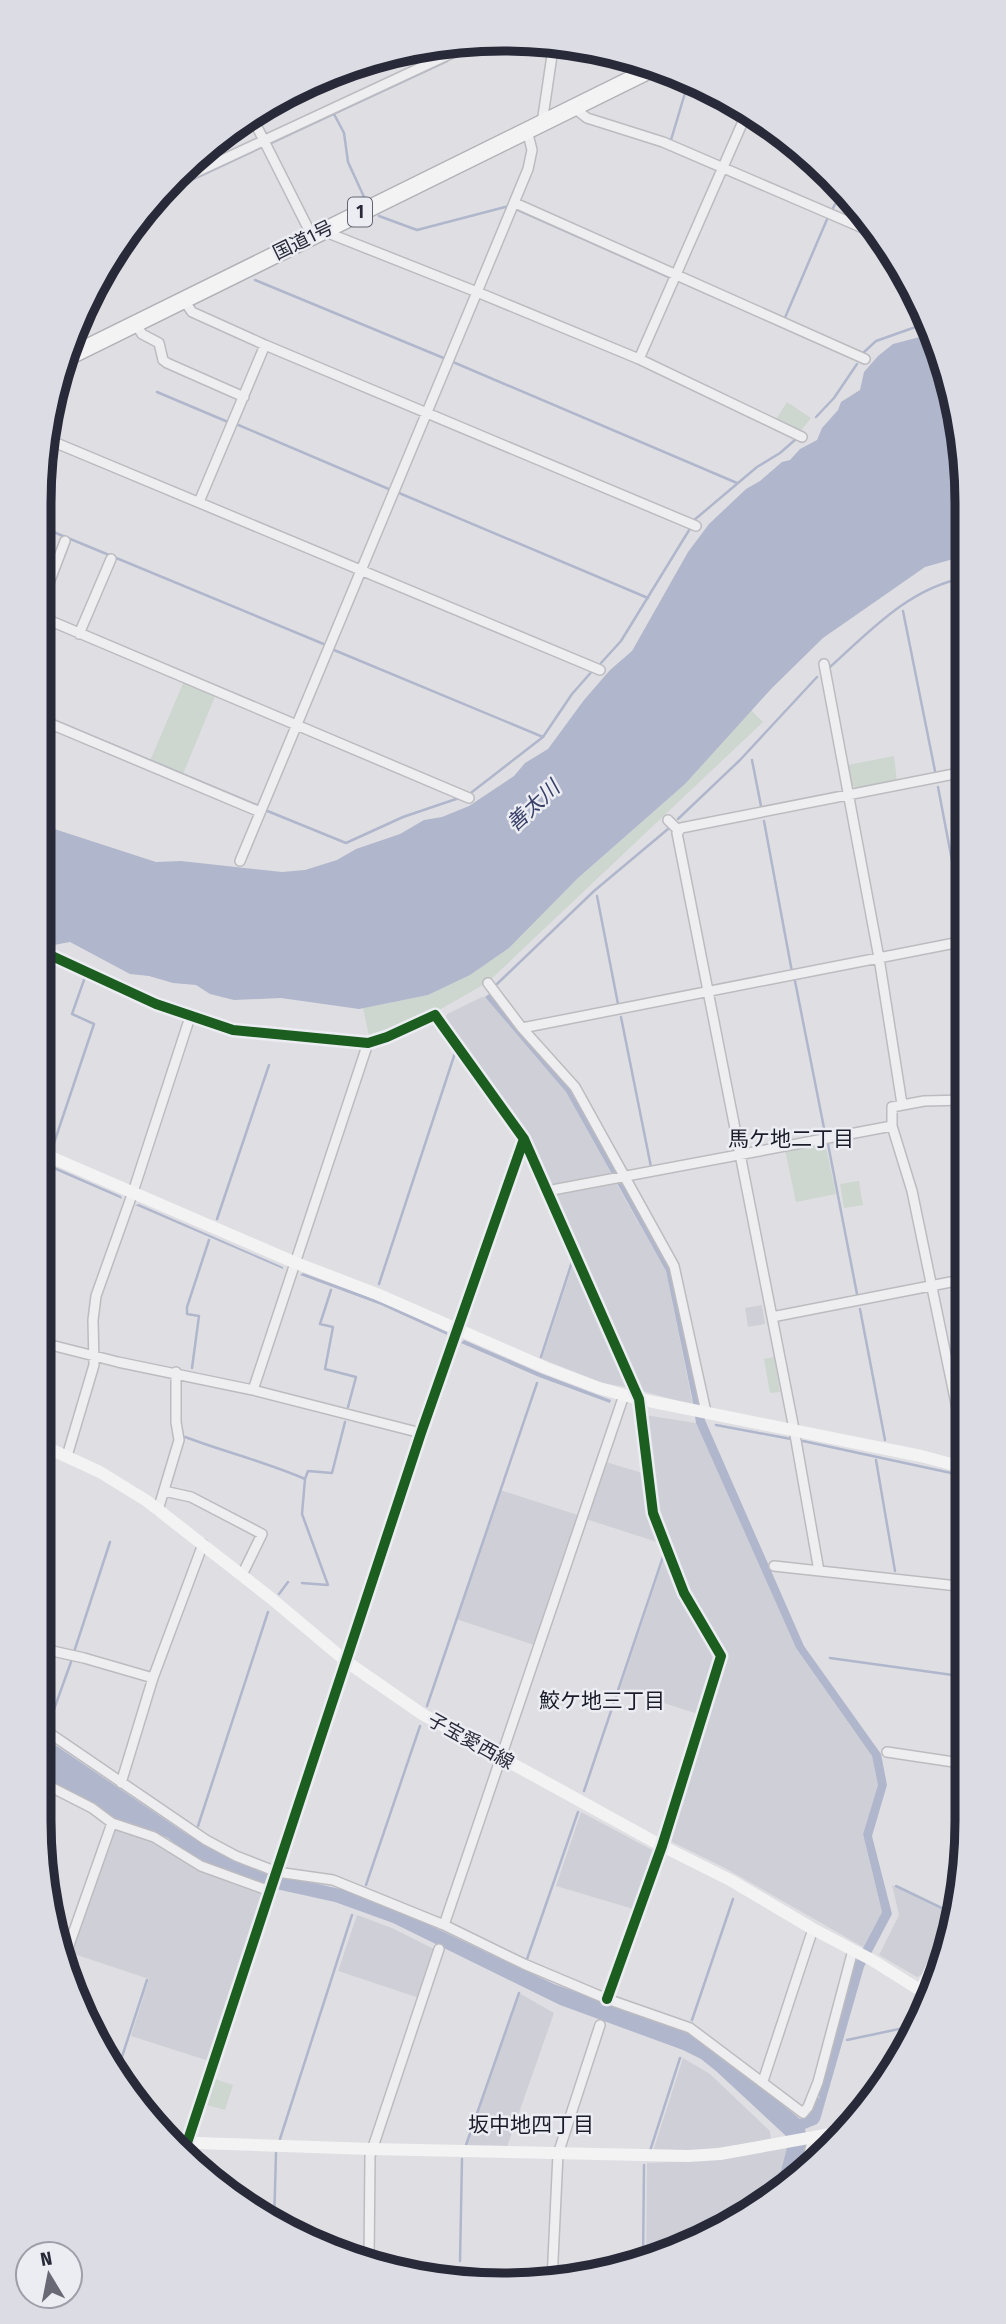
<svg xmlns="http://www.w3.org/2000/svg" width="1006" height="2324" font-family="'Fira Sans Condensed','Noto Sans JP',sans-serif">
	<style>
		.built { fill: #cfd0d7 }
		.green { fill: #cdd6cf }
		.water { fill: #b0b6cb }
		.lines { fill: none; stroke-linecap: round; stroke-linejoin: round }
		.stream { stroke: #b0b6cb; stroke-width: 2.5 }
		.street-casing { stroke: #bcbcc0; stroke-width: 12 }
		.highway-casing { stroke: #b1b2b7; stroke-width: 19 }
		.street { stroke: #eeeef0; stroke-width: 9 }
		.secondary { stroke: #f3f3f4; stroke-width: 12 }
		.highway { stroke: #f3f3f4; stroke-width: 16 }
		.cycleway-casing { stroke: #ecedf3; stroke-width: 15 }
		.cycleway { stroke: #1b5e20; stroke-width: 10 }
		.labels { text-anchor: middle; dominant-baseline: central; stroke-width: 5; stroke-linejoin: round; paint-order: stroke }
		.shield { fill: #ecedf3; stroke: #636471; stroke-width: 2 }
		.shield-label { font-size: 18px; font-weight: bold; fill: #282a39 }
		.street-label { font-size: 19px; fill: #282a39; stroke: #ecedf3 }
		.water-label { font-size: 21px; font-style: italic; fill: #384068; stroke: #ecedf3 }
		.neighbourhood-label { font-size: 21px; fill: #1a1c2a; stroke: #ecedf3 }
		.rim { fill: none; stroke: #282a39; stroke-width: 9 }
	</style>
	<rect width="100%" height="100%" fill="#dfdfe3"/>
	<path class="built" d="M 482,997 L 485,997 L 566,1092 L 612,1175 L 555,1185 L 547,1181 L 524,1131 L 445,1020 L 447,1014 Z
		M 616,1183 L 666,1271 L 693,1405 L 642,1391 L 635,1381 L 553,1197 L 556,1194 Z
		M 574,1261 L 627,1379 L 625,1387 L 603,1383 L 542,1359 Z
		M 762,1305 L 765,1324 L 748,1327 L 745,1308 Z
		M 645,1415 L 696,1423 L 796,1648 L 872,1756 L 878,1785 L 863,1834 L 882,1912 L 863,1947 L 725,1868 L 668,1840 L 727,1655 L 687,1591 L 655,1511 Z
		M 606,1462 L 646,1474 L 663,1544 L 586,1519 Z
		M 500,1490 L 578,1515 L 534,1645 L 456,1619 Z
		M 666,1553 L 718,1658 L 698,1714 L 620,1689 Z
		M 581,1812 L 654,1851 L 633,1909 L 556,1886 Z
		M 114,1825 L 163,1844 L 189,1865 L 265,1892 L 209,2061 L 131,2036 L 149,1979 L 71,1953 Z
		M 892,1885 L 952,1915 L 926,1973 L 917,1977 L 879,1955 L 899,1915 Z
		M 357,1915 L 392,1928 L 434,1949 L 419,1998 L 338,1971 Z
		M 519,1993 L 554,2013 L 507,2147 L 465,2146 Z
		M 683,2058 L 710,2074 L 770,2131 L 771,2140 L 696,2151 L 653,2151 Z
		M 788,2147 L 776,2190 L 735,2223 L 646,2262 L 647,2163 L 691,2161 Z"/>
	<path class="green" d="M 787,402 L 811,418 L 799,433 L 775,421 Z
		M 184,681 L 216,694 L 183,774 L 150,761 Z
		M 751,710 L 763,722 L 488,982 L 434,1013 L 370,1040 L 363,1008 L 428,995 L 470,975 L 509,948 L 578,878 L 685,784 Z
		M 894,756 L 897,781 L 857,789 L 851,784 L 848,765 Z
		M 825,1143 L 836,1194 L 796,1202 L 785,1150 Z
		M 859,1181 L 863,1205 L 844,1208 L 840,1184 Z
		M 774,1357 L 780,1392 L 770,1393 L 764,1359 Z
		M 212,2078 L 233,2085 L 225,2110 L 203,2104 Z"/>
	<path class="water" d="M 931,334 L 963,442 L 964,556 L 925,567 L 823,638 L 772,688 L 685,784 L 578,878 L 509,948 L 470,975 L 428,995 L 359,1009 L 281,998 L 234,1000 L 210,994 L 196,985 L 173,983 L 149,976 L 130,974 L 70,942 L 54,945 L 39,940 L 39,824 L 156,862 L 181,861 L 282,872 L 305,870 L 337,860 L 356,849 L 400,834 L 424,820 L 442,817 L 469,806 L 514,776 L 525,763 L 548,749 L 584,700 L 610,670 L 632,651 L 688,552 L 709,524 L 746,489 L 760,481 L 782,462 L 790,460 L 800,449 L 817,440 L 822,428 L 838,410 L 841,402 L 860,390 L 864,372 L 878,356 L 893,344 Z
		M 489,994 L 571,1090 L 671,1269 L 705,1420 L 804,1646 L 881,1754 L 887,1785 L 872,1836 L 892,1914 L 864,1967 L 820,2120 L 817,2124 L 805,2129 L 808,2144 L 801,2169 L 776,2190 L 788,2144 L 785,2135 L 716,2071 L 701,2059 L 683,2050 L 560,2005 L 393,1923 L 335,1902 L 276,1889 L 196,1859 L 186,1853 L 168,1838 L 147,1829 L 123,1824 L 101,1809 L 39,1776 L 39,1734 L 188,1835 L 234,1859 L 276,1877 L 309,1882 L 345,1890 L 425,1923 L 554,1984 L 687,2032 L 719,2052 L 800,2119 L 808,2116 L 817,2097 L 820,2098 L 818,2095 L 855,1963 L 882,1912 L 863,1834 L 878,1785 L 872,1756 L 796,1648 L 696,1423 L 692,1397 L 666,1271 L 566,1092 L 485,997 Z
		M 39,1160 L 121,1196 L 122,1199 L 39,1163 Z
		M 139,1204 L 283,1267 L 283,1269 L 135,1205 Z
		M 303,1273 L 382,1302 L 447,1332 L 447,1335 L 381,1305 L 300,1275 Z
		M 464,1340 L 540,1373 L 611,1400 L 610,1403 L 539,1377 L 461,1343 Z
		M 411,2265 L 468,2270 L 502,2279 L 413,2277 L 389,2268 Z"/>
	<g class="lines">
		<path class="stream" d="M 440,45 L 443,52
			M 334,114 L 344,133 L 348,162 L 364,197
			M 671,140 L 685,93
			M 271,143 L 447,61
			M 153,198 L 262,147
			M 518,210 L 671,278
			M 832,210 L 843,189
			M 379,216 L 417,230 L 509,206
			M 255,280 L 446,359
			M 681,282 L 859,361
			M 784,320 L 828,217
			M 862,354 L 876,341 L 927,323
			M 453,362 L 737,483
			M 157,392 L 228,422
			M 816,417 L 834,398 L 857,364
			M 236,424 L 391,490
			M 399,493 L 648,598
			M 693,521 L 757,467 L 780,453 L 796,439
			M 39,526 L 326,645
			M 903,611 L 935,771
			M 334,650 L 543,737
			M 601,663 L 621,641 L 691,527
			M 829,668 C 869,632 909,588 964,578
			M 51,719 L 259,806
			M 752,760 L 761,806
			M 938,787 L 965,929
			M 472,792 L 543,737 L 572,694 L 594,669
			M 265,810 L 346,843 L 403,817 L 459,798
			M 678,819 L 740,760 L 817,677
			M 764,821 L 792,972
			M 597,896 L 618,1004
			M 795,981 L 825,1133
			M 497,984 L 594,891 L 668,829
			M 621,1017 L 651,1167
			M 828,1144 L 857,1294
			M 53,1146 L 94,1024 L 72,1014 L 85,977
			M 39,1188 L 44,1170
			M 217,1219 L 269,1065
			M 379,1284 L 455,1053
			M 331,1290 L 320,1324 L 333,1327 L 325,1369 L 356,1377 L 348,1407
			M 860,1309 L 885,1440
			M 541,1357 L 572,1262
			M 192,1368 L 199,1316 L 187,1314 L 187,1307 L 209,1240
			M 716,1425 L 791,1439
			M 185,1437 C 225,1452 266,1462 305,1479
			M 803,1441 L 965,1476
			M 876,1460 L 895,1571
			M 302,1583 L 328,1585 L 302,1514 L 305,1479 L 308,1471 L 332,1473 L 345,1422
			M 279,1594 L 288,1582
			M 74,1652 L 110,1542
			M 830,1658 L 967,1677
			M 427,1706 L 537,1383
			M 48,1726 L 71,1662
			M 584,1791 L 663,1557
			M 198,1826 L 268,1612
			M 366,1885 L 420,1726
			M 896,1886 L 952,1913
			M 527,1959 L 578,1812
			M 692,2020 L 733,1899
			M 847,2040 L 918,2025
			M 116,2075 L 147,1980
			M 280,2139 L 352,1915
			M 466,2145 L 519,1993
			M 650,2151 L 680,2058
			M 274,2224 L 276,2153
			M 460,2261 L 462,2159
			M 643,2263 L 644,2165"/>
		<defs>
			<path id="street" d="M 509,41 L 553,50
				M 573,107 L 587,118 L 663,142 L 877,234
				M 251,115 L 312,236
				M 542,123 L 554,42
				M 527,130 L 532,150 L 528,169 L 477,292 L 639,359 L 802,437
				M 164,187 L 480,40
				M 515,203 L 865,359
				M 183,299 L 192,312 L 265,345 L 696,526
				M 135,323 L 142,334 L 159,343 L 163,360 L 167,363 L 244,397
				M 639,359 L 748,110
				M 49,440 L 600,670
				M 199,502 L 265,345
				M 39,609 L 65,541
				M 39,616 L 469,798
				M 79,634 L 111,559
				M 824,664 L 879,958 L 902,1104
				M 39,719 L 260,812
				M 668,820 L 679,831
				M 240,861 L 477,292 L 323,231
				M 39,950 L 156,1004 L 233,1030 L 368,1043 L 387,1037 L 435,1015 L 524,1139 L 639,1399 L 653,1513 L 684,1593 L 721,1656 L 662,1846 L 607,1999
				M 488,983 L 522,1028 L 965,941
				M 522,1028 L 575,1087 L 674,1266 L 706,1412
				M 965,1100 L 924,1101 L 892,1107 L 892,1126 L 912,1191 L 966,1452
				M 547,1191 L 892,1126
				M 772,1317 L 966,1279
				M 39,1342 L 118,1362 L 253,1390 L 421,1433
				M 253,1390 L 368,1043
				M 67,1456 L 94,1365 L 93,1320 L 96,1296 L 133,1192 L 190,1017
				M 39,1470 L 47,1447
				M 164,1491 L 191,1497 L 262,1534 L 242,1575
				M 158,1510 L 179,1440 L 176,1422 L 176,1372
				M 774,1566 L 967,1587
				M 819,1571 L 794,1429 L 677,833 L 681,828 L 964,772
				M 39,1648 L 84,1658 L 153,1678
				M 347,1662 L 421,1433 L 524,1139
				M 39,1726 L 206,1840 L 236,1856 L 277,1872 L 333,1880 L 444,1925 L 524,1964 L 607,1999 L 690,2028 L 803,2113 L 808,2107 L 818,2082 L 853,1950
				M 887,1752 L 967,1764
				M 39,1781 L 92,1808 L 112,1823 L 154,1837 L 201,1866 L 270,1891
				M 121,1783 L 153,1678 L 203,1544
				M 444,1925 L 624,1395
				M 62,1965 L 112,1823
				M 921,1990 L 936,1985
				M 763,2081 L 813,1929
				M 186,2153 L 187,2143
				M 806,2165 L 813,2138
				M 369,2260 L 370,2156 L 439,1949
				M 552,2281 L 558,2154 L 600,2025"/>
			<path id="highway" d="M 62,360 L 658,66"/>
		</defs>
		<use href="#street" class="street-casing"/>
		<use href="#highway" class="highway-casing"/>
		<use href="#street" class="street"/>
		<path class="secondary" d="M 39,1152 L 296,1263 L 377,1294 L 546,1368 L 599,1388 L 639,1399 L 921,1456 L 966,1468
			M 39,1444 L 100,1472 L 147,1501 L 272,1599 L 347,1662 L 422,1714 L 662,1846 L 732,1881 L 813,1929 L 872,1960 L 931,1997
			M 921,1990 L 949,1931
			M 171,2142 L 371,2149 L 688,2156 L 720,2154 L 847,2131
			M 187,2143 L 347,1662"/>
		<use href="#highway" class="highway"/>
		<defs>
			<path id="cycleway" d="M 39,950 L 156,1004 L 233,1030 L 368,1043 L 387,1037 L 435,1015 L 524,1139 L 639,1399 L 653,1513 L 684,1593 L 721,1656 L 662,1846 L 607,1999
				M 186,2153 L 187,2143 L 421,1433 L 524,1139"/>
		</defs>
		<use href="#cycleway" class="cycleway-casing"/>
		<use href="#cycleway" class="cycleway"/>
	</g>
	<g class="labels">
		<rect class="shield" x="348" y="197.5" width="24" height="29" rx="5"/>
		<g class="shield-label">
			<text x="360" y="212">1</text>
		</g>
		<g class="street-label">
			<text transform="translate(303 240) rotate(-26)">国道1号</text>
			<text transform="translate(471 1741) rotate(29)">子宝愛西線</text>
		</g>
		<g class="water-label">
			<text transform="translate(533 806) rotate(-43)">善太川</text>
		</g>
		<g class="neighbourhood-label">
			<text x="791" y="1139">馬ケ地二丁目</text>
			<text x="602" y="1701">鮫ケ地三丁目</text>
			<text x="531" y="2125">坂中地四丁目</text>
		</g>
	</g>
	<path d="M0 0H1006V2324H0ZM503 51H503A452 452 0 0 1 955 503V1821A452 452 0 0 1 503 2273H503A452 452 0 0 1 51 1821V503A452 452 0 0 1 503 51Z" fill="#dcdde4" fill-rule="evenodd"/>
	<path class="rim" d="M503 51H503A452 452 0 0 1 955 503V1821A452 452 0 0 1 503 2273H503A452 452 0 0 1 51 1821V503A452 452 0 0 1 503 51Z"/>
	<g transform="translate(49 2275) rotate(350)"><circle r="33" fill="#ecedf3" stroke="#9e9fa9" stroke-width="2"/>
	<path d="M0-5L12 26L0 18L-12 26Z" fill="#686974"/>
	<text y="-10" font-size="19" font-weight="bold" text-anchor="middle" fill="#282a39">N</text>
	</g>
</svg>
